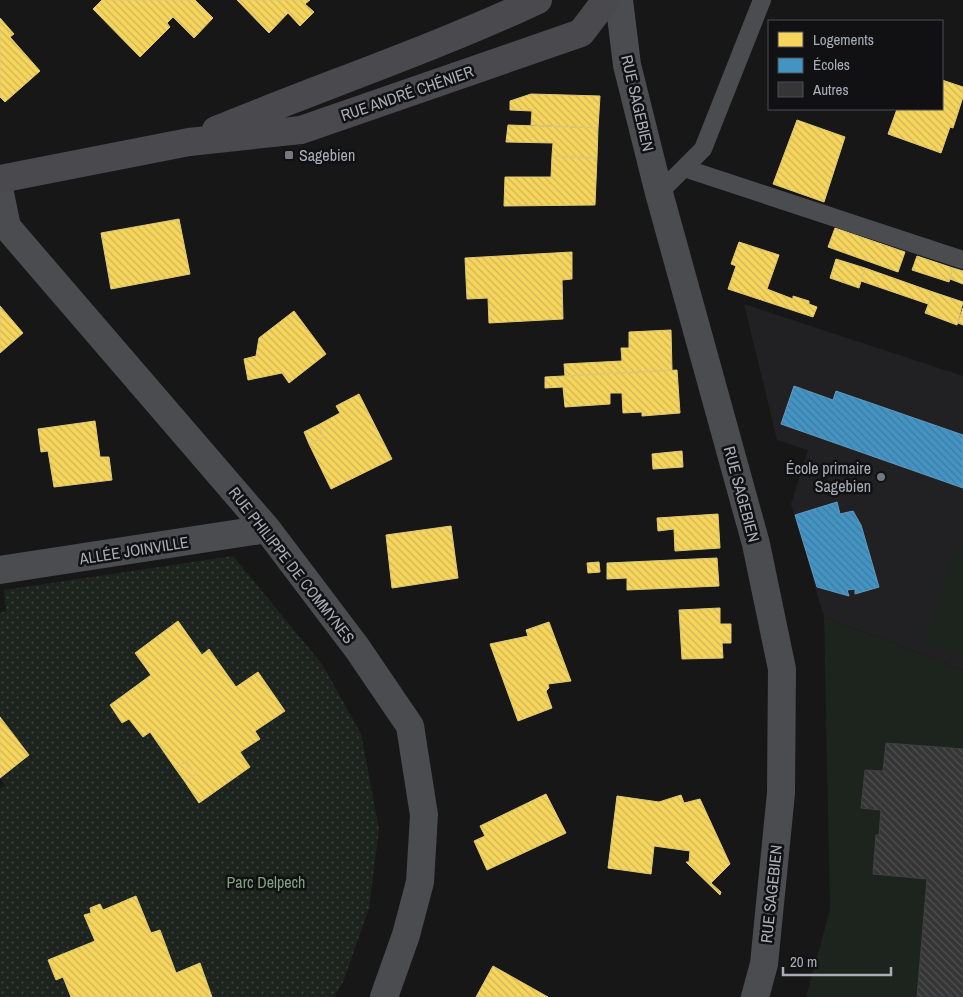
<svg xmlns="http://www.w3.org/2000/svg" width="963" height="997" font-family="'Archivo Narrow',sans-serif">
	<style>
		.built { fill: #212123 }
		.grass { fill: url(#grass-dots); fill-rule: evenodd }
		.pitch { fill: #1d241e }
		.homes { fill: url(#homes-back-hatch); stroke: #dfc978 }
		.schools { fill: url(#schools-back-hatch); stroke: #619bc0 }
		.building { fill: url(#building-back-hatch); stroke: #3f4043 }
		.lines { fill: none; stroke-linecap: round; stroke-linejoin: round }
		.lane { stroke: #4b4c50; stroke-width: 18 }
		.street { stroke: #4b4c50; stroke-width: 28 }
		.secondary { stroke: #4a4a4e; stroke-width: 28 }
		.poi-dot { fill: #757880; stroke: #111113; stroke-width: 2 }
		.labels { text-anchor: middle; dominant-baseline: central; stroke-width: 5; stroke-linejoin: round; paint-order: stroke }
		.street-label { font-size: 16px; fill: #a8adb8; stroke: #111113 }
		.poi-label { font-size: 16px; fill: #a8adb8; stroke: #111113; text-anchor: start }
		.park-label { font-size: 16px; fill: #7fa381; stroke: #111113 }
	</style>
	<defs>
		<pattern id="grass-dots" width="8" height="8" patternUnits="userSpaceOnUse" patternTransform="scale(1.25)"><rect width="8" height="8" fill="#1d241e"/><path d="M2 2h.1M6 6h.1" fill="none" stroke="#3b413d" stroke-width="1.8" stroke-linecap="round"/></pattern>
		<pattern id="homes-back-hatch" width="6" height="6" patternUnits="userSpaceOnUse" patternTransform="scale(1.25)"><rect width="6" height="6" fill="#f6d55c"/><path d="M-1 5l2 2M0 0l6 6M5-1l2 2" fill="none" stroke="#cfb555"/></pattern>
		<pattern id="schools-back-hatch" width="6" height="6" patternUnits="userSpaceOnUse" patternTransform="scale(1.25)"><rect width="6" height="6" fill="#4393c3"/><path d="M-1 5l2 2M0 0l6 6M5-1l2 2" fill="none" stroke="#3f7ba0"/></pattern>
		<pattern id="building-back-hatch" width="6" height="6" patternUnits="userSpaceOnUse" patternTransform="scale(1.25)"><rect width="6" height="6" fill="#353536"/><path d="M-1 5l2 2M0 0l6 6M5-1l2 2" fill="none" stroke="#4f5051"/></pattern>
	</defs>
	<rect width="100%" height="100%" fill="#171717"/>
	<path class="built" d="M 744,304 L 963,376 L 963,670 L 824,617 L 791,504 L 808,450 L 777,440 Z"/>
	<path class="grass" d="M 233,556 L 322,664 L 361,734 L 379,829 L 369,908 L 343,982 L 334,997 L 212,997 L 200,963 L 176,973 L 160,930 L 151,933 L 136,896 L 103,910 L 100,904 L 90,908 L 91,913 L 85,915 L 95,941 L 48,960 L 55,980 L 63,977 L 71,997 L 0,997 L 0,789 L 5,785 L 0,778 L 29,755 L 0,717 L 0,613 L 6,611 L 4,590 ZM 178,621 L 202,655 L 209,649 L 236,687 L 258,672 L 285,710 L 255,731 L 259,739 L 240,752 L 199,803 L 150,732 L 143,737 L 129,719 L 122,723 L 110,705 L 151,675 L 135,653 Z"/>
	<path class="pitch" d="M 956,547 L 963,549 L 963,657 L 923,643 Z
		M 824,617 L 963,670 L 963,997 L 806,997 L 830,910 Z"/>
	<path class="homes" d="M 102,0 L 195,0 L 213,18 L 194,38 L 173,17 L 167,23 L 170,27 L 140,57 L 93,9 Z
		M 237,0 L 310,0 L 305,4 L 314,12 L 300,26 L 288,13 L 269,33 Z
		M 0,18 L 14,34 L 10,37 L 40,71 L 5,102 L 0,97 Z
		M 942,80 L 963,87 L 963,97 L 953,128 L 950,127 L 941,153 L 888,134 L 897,109 L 942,109 Z
		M 531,94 L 600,96 L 598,128 L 531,125 L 532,111 L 510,110 L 510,101 Z
		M 797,120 L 845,137 L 824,202 L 773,184 Z
		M 508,125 L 598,128 L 597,158 L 552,156 L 553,143 L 506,142 Z
		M 552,156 L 597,158 L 595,205 L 504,206 L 505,177 L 551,177 Z
		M 179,219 L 190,274 L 111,289 L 101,233 Z
		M 835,228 L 905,252 L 898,272 L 828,247 Z
		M 739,242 L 779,255 L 767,289 L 793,299 L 793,296 L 809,301 L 809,304 L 817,307 L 813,317 L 728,289 L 736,266 L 731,264 Z
		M 572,252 L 572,279 L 562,280 L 563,319 L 489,323 L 488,298 L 467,299 L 465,258 Z
		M 917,256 L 953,268 L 949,282 L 912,270 Z
		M 836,259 L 865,268 L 859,288 L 830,278 Z
		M 865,268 L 933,292 L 928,304 L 861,281 Z
		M 953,268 L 963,271 L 963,284 L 950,279 Z
		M 933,292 L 963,302 L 957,325 L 925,313 Z
		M 0,306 L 23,333 L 0,353 Z
		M 963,308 L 963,325 L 958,323 Z
		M 294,311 L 326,354 L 289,383 L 282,373 L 248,380 L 244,359 L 256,356 L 259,338 Z
		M 671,330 L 672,370 L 565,376 L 564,364 L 622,361 L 621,348 L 629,348 L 629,332 Z
		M 677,370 L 680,413 L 642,416 L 642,412 L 623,413 L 622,393 L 610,393 L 610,404 L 565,407 L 563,387 L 545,388 L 545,377 Z
		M 359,394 L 392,459 L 331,489 L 309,444 L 324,437 L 318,425 L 340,413 L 336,406 Z
		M 95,421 L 100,457 L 109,457 L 112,480 L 54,487 L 48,451 L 41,452 L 38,429 Z
		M 318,425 L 324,437 L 309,444 L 304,432 Z
		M 682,451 L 683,467 L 653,469 L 652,454 Z
		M 718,514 L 720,548 L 675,551 L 674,529 L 658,531 L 657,518 Z
		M 451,526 L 458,578 L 392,588 L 386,535 Z
		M 717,558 L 719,586 L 627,590 L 627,578 L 607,579 L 607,563 Z
		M 599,562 L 600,572 L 588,573 L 587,563 Z
		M 720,608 L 720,624 L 731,624 L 731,643 L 722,643 L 723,658 L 682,659 L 679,610 Z
		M 178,621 L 202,655 L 209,649 L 236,687 L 258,672 L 285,711 L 255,731 L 260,739 L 240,752 L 250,767 L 199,803 L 185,782 L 196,774 L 186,761 L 175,768 L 150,732 L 143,737 L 129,719 L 122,723 L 110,705 L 151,675 L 135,653 Z
		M 549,622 L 571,681 L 548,684 L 549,688 L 546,691 L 552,708 L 518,721 L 490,644 L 528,636 L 526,630 Z
		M 0,717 L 29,755 L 0,778 Z
		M 186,761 L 196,774 L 185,782 L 175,768 Z
		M 546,794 L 566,833 L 487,870 L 474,841 L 485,836 L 480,826 Z
		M 681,795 L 684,803 L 700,799 L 730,864 L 711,883 L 721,892 L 720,895 L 686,862 L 689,862 L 690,851 L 654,846 L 651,874 L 608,868 L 617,796 L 659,802 Z
		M 136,896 L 151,933 L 160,930 L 176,973 L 200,963 L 212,997 L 71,997 L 63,977 L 56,980 L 48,960 L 95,941 L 84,915 L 91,913 L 90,908 L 100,904 L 103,910 Z
		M 493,966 L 548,997 L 476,997 Z"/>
	<path class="schools" d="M 794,386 L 833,400 L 836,391 L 963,435 L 963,488 L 781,424 Z
		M 837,502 L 840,514 L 853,511 L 861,525 L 879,587 L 855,594 L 855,589 L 847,590 L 849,596 L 817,587 L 795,515 Z"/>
	<path class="building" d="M 886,743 L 963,749 L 963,997 L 917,997 L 927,879 L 873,874 L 876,835 L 879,835 L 881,810 L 861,808 L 865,770 L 883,771 Z"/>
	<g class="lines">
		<path class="lane" d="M 684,168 L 963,260
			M 659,193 L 703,149 L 762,0"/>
		<path class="street" d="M 619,0 L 627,65 L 659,193 L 756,544 L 782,669 L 781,793 L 764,964 L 755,997
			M 0,193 L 7,227 L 267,529 L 357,648 L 410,726 L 424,815 L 420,882 L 406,935 L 384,997
			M 0,570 L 267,529"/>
		<path class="secondary" d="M 216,130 C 323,86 433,49 538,0
			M 0,179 L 189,142 L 301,130 L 581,33 L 606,0"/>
	</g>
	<g class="poi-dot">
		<rect x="284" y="150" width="10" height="10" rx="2.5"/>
		<circle cx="881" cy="477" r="5"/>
	</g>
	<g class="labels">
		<g class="street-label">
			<text transform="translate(407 93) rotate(-19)">RUE ANDRÉ CHÉNIER</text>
			<text transform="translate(638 103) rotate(77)">RUE SAGEBIEN</text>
			<text transform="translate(742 494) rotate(75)">RUE SAGEBIEN</text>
			<text transform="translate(134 550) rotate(-9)">ALLÉE JOINVILLE</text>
			<text transform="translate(292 565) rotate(52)">RUE PHILIPPE DE COMMYNES</text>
			<text transform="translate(771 894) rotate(-84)">RUE SAGEBIEN</text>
		</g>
		<g class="poi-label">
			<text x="299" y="155">Sagebien</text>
			<text x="871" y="468" text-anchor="end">École primaire<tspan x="871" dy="18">Sagebien</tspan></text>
		</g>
		<g class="park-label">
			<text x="266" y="882">Parc Delpech</text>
		</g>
	</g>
	<rect x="768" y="20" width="175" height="90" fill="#111113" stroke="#4d4f55"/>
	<rect x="778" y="32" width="25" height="15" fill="#f6d55c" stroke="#4d4f55"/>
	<text x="813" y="45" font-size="15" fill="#a8adb8">Logements</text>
	<rect x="778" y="58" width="25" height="15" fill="#4393c3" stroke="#4d4f55"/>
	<text x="813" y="70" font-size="15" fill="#a8adb8">Écoles</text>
	<rect x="778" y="82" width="25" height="15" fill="#353536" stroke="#4d4f55"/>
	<text x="813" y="95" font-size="15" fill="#a8adb8">Autres</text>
	<path d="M783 967v8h108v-8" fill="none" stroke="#a8adb8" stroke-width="2.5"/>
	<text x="790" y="967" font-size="15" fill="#a8adb8" stroke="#111113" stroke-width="4" paint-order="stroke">20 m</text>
</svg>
